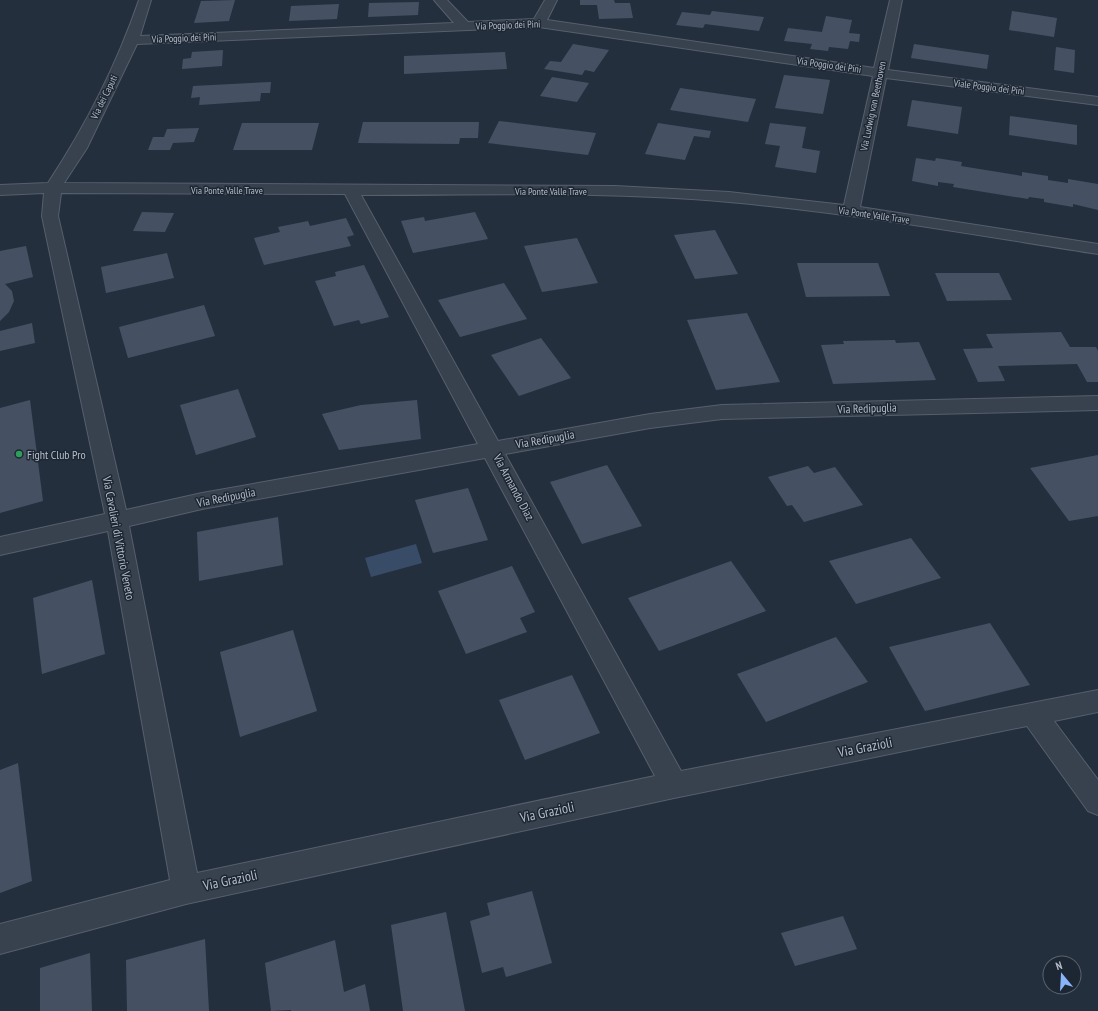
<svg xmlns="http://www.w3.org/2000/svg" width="1098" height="1011" font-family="'PT Sans Narrow',sans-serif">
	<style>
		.water { fill: #394c67 }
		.building { fill: #455162 }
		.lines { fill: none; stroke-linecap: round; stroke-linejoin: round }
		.street-casing { stroke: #565f6c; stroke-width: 2 }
		.street { fill: #38414e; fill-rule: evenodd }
		.leisure-dot { fill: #2e9e5b; stroke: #1d2633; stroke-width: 1.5 }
		.labels { text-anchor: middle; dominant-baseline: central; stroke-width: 3; stroke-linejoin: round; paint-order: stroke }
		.far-street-label { font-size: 10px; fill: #b4bcc9; stroke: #1d2633 }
		.street-label { font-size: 12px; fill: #b4bcc9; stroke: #1d2633 }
		.poi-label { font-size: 12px; fill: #b4bcc9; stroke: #1d2633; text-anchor: start }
		.near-street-label { font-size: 14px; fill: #b4bcc9; stroke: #1d2633 }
	</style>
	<rect width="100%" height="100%" fill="#242f3e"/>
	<path class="water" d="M 416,544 L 422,563 L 371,577 L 365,558 Z"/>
	<path class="building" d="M 235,0 L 229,21 L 194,23 L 201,1 Z
		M 580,0 L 614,0 L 615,3 L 630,3 L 633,18 L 599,19 L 597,5 L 580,5 Z
		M 419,2 L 418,15 L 368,17 L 369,3 Z
		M 339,4 L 337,19 L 289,21 L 291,6 Z
		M 712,11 L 764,17 L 759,31 L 705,24 L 703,28 L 676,25 L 682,12 L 710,15 Z
		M 1012,11 L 1057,18 L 1054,37 L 1009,30 Z
		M 826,16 L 852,20 L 849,33 L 860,34 L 859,42 L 850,41 L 848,49 L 829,47 L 828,51 L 810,49 L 812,44 L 784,41 L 788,28 L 822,32 Z
		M 573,44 L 609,50 L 594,72 L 585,70 L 582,75 L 544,69 L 550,61 L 561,62 Z
		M 914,44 L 989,55 L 987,69 L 911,58 Z
		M 1056,47 L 1075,50 L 1074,73 L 1054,70 Z
		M 223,50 L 222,66 L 182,69 L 183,59 L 191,58 L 192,52 Z
		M 505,52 L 507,69 L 404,74 L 404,56 Z
		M 784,75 L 830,80 L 823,114 L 775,108 Z
		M 552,77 L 589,83 L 577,102 L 540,96 Z
		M 271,82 L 270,93 L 261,93 L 260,101 L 199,105 L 200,97 L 191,98 L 193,86 Z
		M 680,88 L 756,99 L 748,122 L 670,110 Z
		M 912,100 L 962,107 L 958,134 L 907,126 Z
		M 1010,116 L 1077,125 L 1077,145 L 1009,135 Z
		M 499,121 L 596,133 L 588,155 L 488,143 Z
		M 363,122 L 479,122 L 478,138 L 460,138 L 459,144 L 358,143 Z
		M 242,123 L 319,123 L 312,150 L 233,150 Z
		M 658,123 L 711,131 L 709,138 L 694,136 L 685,160 L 645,154 Z
		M 770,123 L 806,127 L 802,148 L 820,151 L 816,173 L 775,167 L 780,146 L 765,144 Z
		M 199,128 L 194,142 L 173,143 L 170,150 L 148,150 L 153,137 L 164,137 L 167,129 Z
		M 916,158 L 935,161 L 936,158 L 962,162 L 961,166 L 1022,176 L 1022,172 L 1048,176 L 1048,180 L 1068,183 L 1068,179 L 1098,184 L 1098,210 L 1073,204 L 1073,207 L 1044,202 L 1044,199 L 1029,197 L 1028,199 L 953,187 L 954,184 L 938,182 L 938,186 L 912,181 Z
		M 142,212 L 174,213 L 165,232 L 133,231 Z
		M 475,212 L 488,239 L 413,253 L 401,221 L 424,217 L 425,221 Z
		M 346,218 L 354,235 L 347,237 L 351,246 L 264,265 L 254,238 L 280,232 L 278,227 L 308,221 L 310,226 Z
		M 715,230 L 738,274 L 695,279 L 674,235 Z
		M 577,238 L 598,283 L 542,292 L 524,246 Z
		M 26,246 L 33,277 L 5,284 L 12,291 L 14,301 L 9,312 L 0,321 L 0,251 Z
		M 167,253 L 174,278 L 106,293 L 101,267 Z
		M 797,263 L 878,263 L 890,296 L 806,297 Z
		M 364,265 L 389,317 L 361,324 L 359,320 L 334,326 L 315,281 L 336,276 L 335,272 Z
		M 935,273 L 999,273 L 1012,300 L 947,301 Z
		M 504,283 L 527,319 L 460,337 L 438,300 Z
		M 204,305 L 215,336 L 128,358 L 119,327 Z
		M 747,313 L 780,382 L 716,390 L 687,320 Z
		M 32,323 L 35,343 L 0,351 L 0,331 Z
		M 1061,332 L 1070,347 L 1096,347 L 1098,351 L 1098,382 L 1087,382 L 1077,364 L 998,366 L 1005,381 L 978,382 L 963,349 L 993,348 L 986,334 Z
		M 541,338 L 571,378 L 519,396 L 491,355 Z
		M 895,340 L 896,343 L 919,342 L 936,380 L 833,384 L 821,345 L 844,344 L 843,341 Z
		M 238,389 L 256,437 L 196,455 L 180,405 Z
		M 30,400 L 43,501 L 0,513 L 0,408 Z
		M 417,400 L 421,439 L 339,450 L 322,414 L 361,405 Z
		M 1098,455 L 1098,516 L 1069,521 L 1030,468 Z
		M 607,465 L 642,526 L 582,544 L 550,482 Z
		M 808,466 L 814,473 L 835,467 L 863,505 L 804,522 L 792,505 L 787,506 L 768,477 Z
		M 468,488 L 488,540 L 433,553 L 415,500 Z
		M 278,517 L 283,565 L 199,581 L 197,532 Z
		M 911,538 L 941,578 L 856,604 L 829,561 Z
		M 731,561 L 766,611 L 659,651 L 628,598 Z
		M 512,566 L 535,612 L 520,618 L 527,632 L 466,654 L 438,591 Z
		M 92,580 L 105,654 L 42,674 L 33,598 Z
		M 990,623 L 1030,685 L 925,711 L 889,647 Z
		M 293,630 L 317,711 L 240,737 L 220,652 Z
		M 836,637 L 868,682 L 766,722 L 737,674 Z
		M 572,675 L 600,733 L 525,760 L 499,700 Z
		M 18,763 L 32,881 L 0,893 L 0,770 Z
		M 532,891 L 552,963 L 506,977 L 503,967 L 482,973 L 470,921 L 490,915 L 487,903 Z
		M 446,912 L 465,1011 L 403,1011 L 391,925 Z
		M 843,916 L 857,949 L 795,966 L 781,933 Z
		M 205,939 L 209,1011 L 127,1011 L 126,960 Z
		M 335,940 L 344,992 L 365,984 L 370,1011 L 291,1011 L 291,1010 L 271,1011 L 265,963 Z
		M 90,953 L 92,1011 L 40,1011 L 40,968 Z"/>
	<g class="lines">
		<defs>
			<path id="street" d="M 139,0 L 151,0 L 140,36 L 454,23 L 434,0 L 447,0 L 468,22 L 534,19 L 545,0 L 557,0 L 547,20 L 874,68 L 890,0 L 902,0 L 888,70 L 1098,97 L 1098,105 L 886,78 L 860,207 L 1098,244 L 1098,254 C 976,235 853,213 729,202 C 607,191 484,195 361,195 L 498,441 L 650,414 L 722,405 L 1098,396 L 1098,410 L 722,419 L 650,428 L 505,454 L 681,771 L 1098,690 L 1098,712 L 1054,721 L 1098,780 L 1098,815 L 1088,811 L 1027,726 L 674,798 L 186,904 L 0,954 L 0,924 L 170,880 L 108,531 L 0,555 L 0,537 L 105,514 L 42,216 L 44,193 L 0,195 L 0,185 L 48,183 C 85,127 117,64 139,0 ZM 539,27 L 873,76 L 844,205 L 729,192 L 615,186 L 64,183 L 87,148 L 137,44 ZM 61,193 L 345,194 L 478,444 L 202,493 L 126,510 L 58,216 ZM 485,458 L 655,776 L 197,873 L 129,526 L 202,509 Z"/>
		</defs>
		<use href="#street" class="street-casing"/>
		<use href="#street" class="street"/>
	</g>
	<circle class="leisure-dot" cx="19" cy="454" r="4"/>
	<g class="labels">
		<g class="far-street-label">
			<text transform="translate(508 25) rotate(-2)">Via Poggio dei Pini</text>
			<text transform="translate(184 38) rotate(-2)">Via Poggio dei Pini</text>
			<text transform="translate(829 65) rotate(8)">Via Poggio dei Pini</text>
			<text transform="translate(989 87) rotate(7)">Viale Poggio dei Pini</text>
			<text transform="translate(104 97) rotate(-64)">Via dei Caputi</text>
			<text transform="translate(873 106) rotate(-78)">Via Ludwig van Beethoven</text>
			<text x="227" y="190">Via Ponte Valle Trave</text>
			<text x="551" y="191">Via Ponte Valle Trave</text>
			<text transform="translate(874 215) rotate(8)">Via Ponte Valle Trave</text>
		</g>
		<g class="street-label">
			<text transform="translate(867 408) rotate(-2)">Via Redipuglia</text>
			<text transform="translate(545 439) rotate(-10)">Via Redipuglia</text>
			<text transform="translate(514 487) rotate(62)">Via Armando Diaz</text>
			<text transform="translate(226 497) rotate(-11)">Via Redipuglia</text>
			<text transform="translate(119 538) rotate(79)">Via Cavalieri di Vittorio Veneto</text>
		</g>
		<g class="poi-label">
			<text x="27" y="454">Fight Club Pro</text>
		</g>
		<g class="near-street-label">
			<text transform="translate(865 747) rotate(-11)">Via Grazioli</text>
			<text transform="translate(547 812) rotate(-12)">Via Grazioli</text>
			<text transform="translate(230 880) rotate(-12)">Via Grazioli</text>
		</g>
	</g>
	<g transform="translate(1062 975) rotate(342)"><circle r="19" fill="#1d2633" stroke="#59626f"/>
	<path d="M0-3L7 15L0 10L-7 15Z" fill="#8ab4f8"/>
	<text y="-6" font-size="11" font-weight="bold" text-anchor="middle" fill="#b4bcc9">N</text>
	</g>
</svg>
